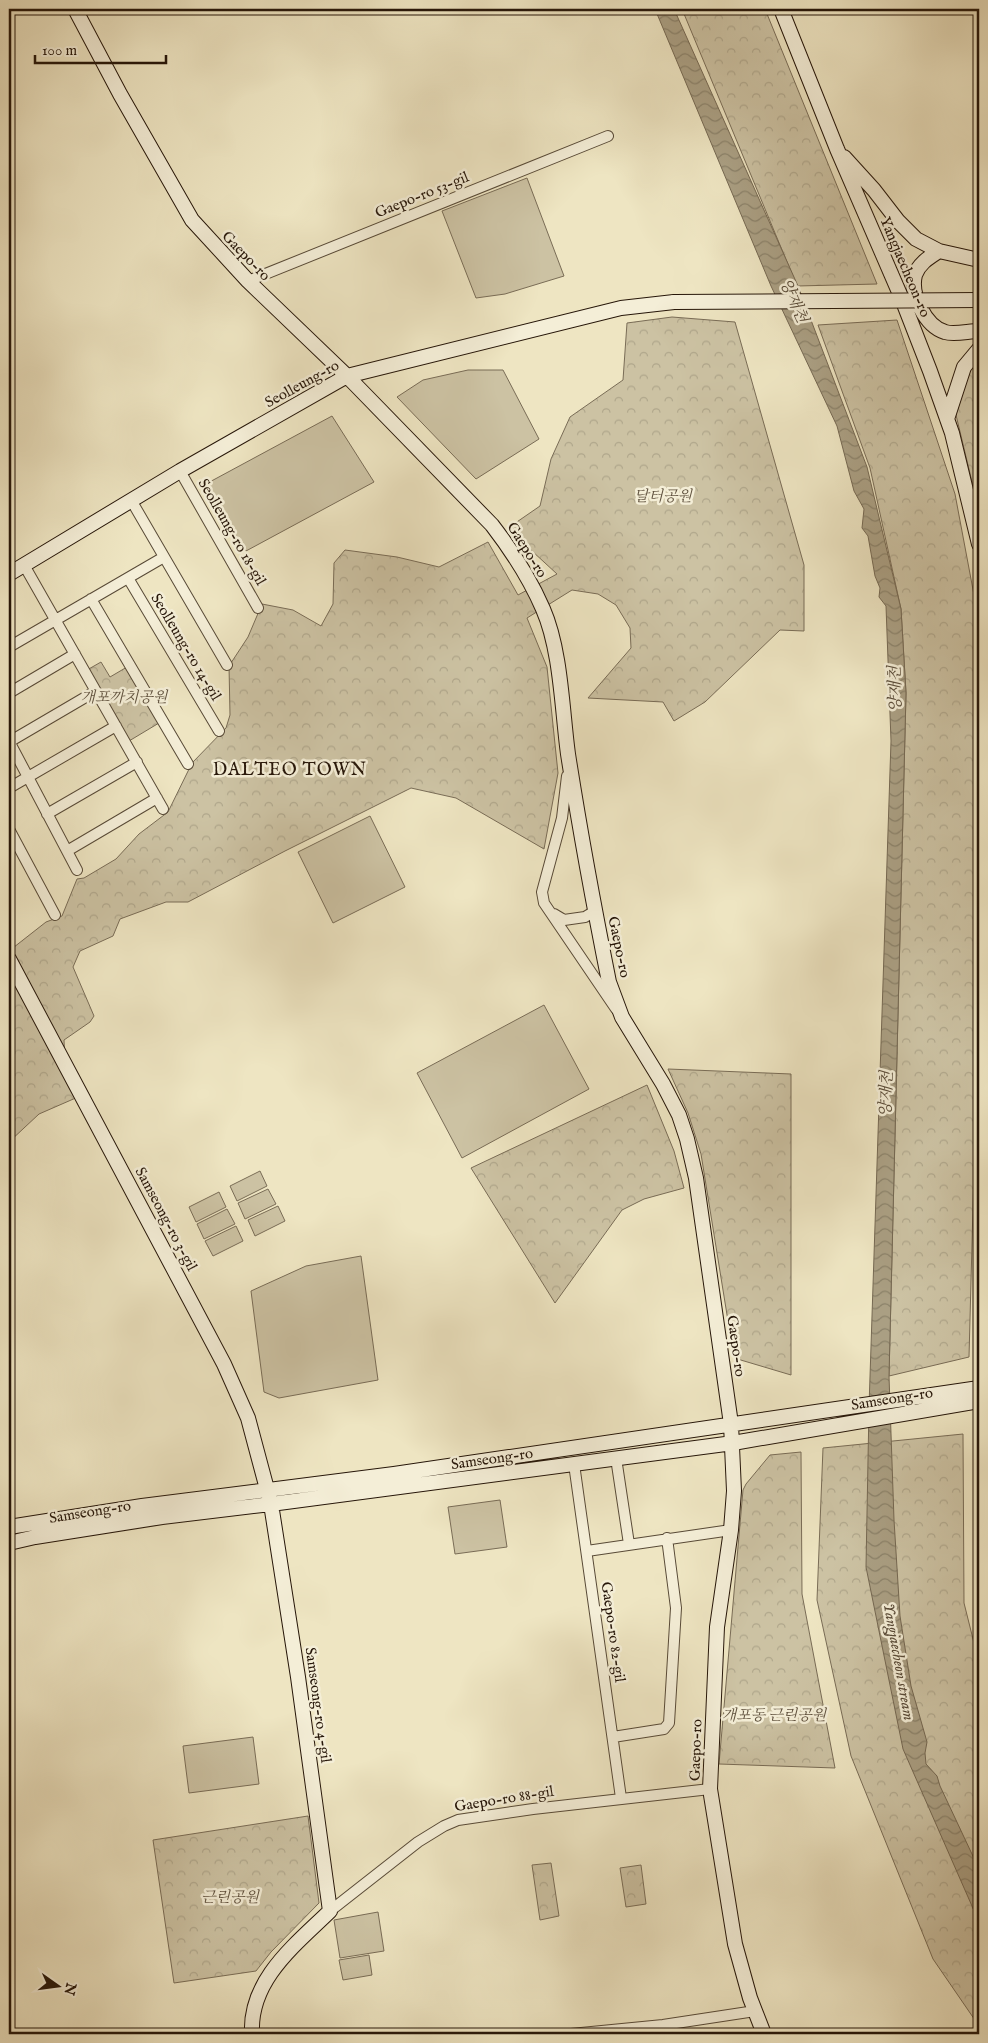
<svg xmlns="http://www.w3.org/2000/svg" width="988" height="2043" font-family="'IM FELL English','Noto Serif KR',serif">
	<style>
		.grass { fill: #ccc2a3; stroke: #796c56 }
		.forest { fill: url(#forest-crowns); stroke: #796c56 }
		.water { fill: url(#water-waves); stroke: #756852 }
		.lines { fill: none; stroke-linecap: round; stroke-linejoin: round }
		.street-casing { stroke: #584a37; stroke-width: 12 }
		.secondary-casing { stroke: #261609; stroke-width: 16 }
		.street { stroke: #f4eed7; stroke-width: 10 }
		.secondary { stroke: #f4eed7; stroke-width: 14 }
		.secondary-bridge-casing { stroke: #261609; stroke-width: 16; stroke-linecap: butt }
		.secondary-bridge { stroke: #f4eed7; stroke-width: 14 }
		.labels { text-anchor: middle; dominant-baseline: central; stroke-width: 5; stroke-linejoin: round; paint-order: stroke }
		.street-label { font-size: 15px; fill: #261609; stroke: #f4eed7 }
		.park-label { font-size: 15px; font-style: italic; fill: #60523f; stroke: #f4eed7 }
		.water-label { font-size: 16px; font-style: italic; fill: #5b4d3a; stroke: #f4eed7 }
		.quarter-label { font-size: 18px; letter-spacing: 1px; fill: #261609; stroke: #f4eed7 }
	</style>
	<defs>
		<pattern id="forest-crowns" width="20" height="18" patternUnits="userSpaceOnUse" patternTransform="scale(1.25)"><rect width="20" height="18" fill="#ccc2a3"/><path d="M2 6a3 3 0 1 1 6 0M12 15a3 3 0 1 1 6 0" fill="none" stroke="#afa68b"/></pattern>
		<pattern id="water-waves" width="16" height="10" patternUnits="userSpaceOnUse" patternTransform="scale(1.25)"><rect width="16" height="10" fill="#aa9f83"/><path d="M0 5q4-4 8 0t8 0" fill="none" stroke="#8a8169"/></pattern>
	</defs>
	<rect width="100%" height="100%" fill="#eee5c2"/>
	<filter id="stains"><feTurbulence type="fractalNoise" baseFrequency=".004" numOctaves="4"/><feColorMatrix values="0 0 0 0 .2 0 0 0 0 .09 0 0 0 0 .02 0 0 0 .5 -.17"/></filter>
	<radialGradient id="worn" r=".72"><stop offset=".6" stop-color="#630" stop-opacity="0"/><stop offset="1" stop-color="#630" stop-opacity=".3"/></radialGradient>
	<path class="grass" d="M 527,178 L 564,276 L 505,294 L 476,298 L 442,211 Z
		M 468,370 L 503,370 L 539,439 L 476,479 L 397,397 L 423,380 Z
		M 332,416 L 374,482 L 246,551 L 204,485 Z
		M 370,816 L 405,887 L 333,923 L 298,852 Z
		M 544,1005 L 589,1089 L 462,1158 L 417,1073 Z
		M 260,1171 L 267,1186 L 237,1201 L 230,1186 Z
		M 268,1189 L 276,1204 L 245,1219 L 238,1203 Z
		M 219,1192 L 226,1207 L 196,1222 L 189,1207 Z
		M 278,1206 L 285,1221 L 255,1236 L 248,1220 Z
		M 227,1209 L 235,1224 L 204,1239 L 197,1224 Z
		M 236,1226 L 243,1241 L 213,1256 L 205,1241 Z
		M 361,1256 L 378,1380 L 279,1398 L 264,1392 L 251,1291 L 306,1266 Z
		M 500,1500 L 507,1547 L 455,1554 L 448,1507 Z
		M 253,1737 L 259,1784 L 189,1793 L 183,1746 Z
		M 378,1912 L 384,1951 L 340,1958 L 334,1920 Z
		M 369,1955 L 372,1975 L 343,1980 L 339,1960 Z"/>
	<path class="forest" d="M 682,9 L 765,9 L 877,284 L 797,286 Z
		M 672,317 L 735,322 L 804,565 L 804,631 L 780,630 L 705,702 L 674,721 L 663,702 L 588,698 L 631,648 L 630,628 L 616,605 L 598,594 L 572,590 L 527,618 L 547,667 L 558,773 L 544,849 L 456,798 L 411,788 L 285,851 L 188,902 L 166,902 L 120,919 L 113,936 L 80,951 L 73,967 L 94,1016 L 90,1022 L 64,1040 L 65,1063 L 78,1097 L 39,1114 L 9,1142 L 9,951 L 46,922 L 62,916 L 77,879 L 84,878 L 116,859 L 139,834 L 168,812 L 192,763 L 226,728 L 230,715 L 229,666 L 248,637 L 262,604 L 293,610 L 321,626 L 333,604 L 334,563 L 345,550 L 397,557 L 439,567 L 488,542 L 518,595 L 557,574 L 532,551 L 511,526 L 540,506 L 551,459 L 570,417 L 623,380 L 627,323 Z
		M 897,320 L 955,494 L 977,611 L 979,641 L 979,980 L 969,1357 L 889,1376 L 906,693 L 901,609 L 870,468 L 818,325 Z
		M 979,348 L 979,511 L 956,415 L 959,389 Z
		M 101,662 L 110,677 L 127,667 L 159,723 L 129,741 L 87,670 Z
		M 668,1069 L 791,1074 L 791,1375 L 734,1358 L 701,1154 L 688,1113 Z
		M 647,1085 L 674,1151 L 684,1188 L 644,1199 L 622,1210 L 555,1303 L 471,1168 Z
		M 963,1434 L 964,1603 L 979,1663 L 979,2026 L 933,1959 L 851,1756 L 817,1600 L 823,1448 Z
		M 801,1452 L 802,1594 L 835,1768 L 719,1764 L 743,1490 L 746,1484 L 770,1455 Z
		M 308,1816 L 319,1903 L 271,1952 L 256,1971 L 174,1983 L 153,1840 Z
		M 551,1863 L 559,1916 L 540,1920 L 532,1865 Z
		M 641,1865 L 646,1904 L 626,1907 L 620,1868 Z"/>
	<path class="water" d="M 655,9 L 674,9 L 798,286 L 867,467 L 901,609 L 906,693 L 889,1376 L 894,1520 L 900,1616 L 911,1686 L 927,1742 L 925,1753 L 926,1764 L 937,1776 L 940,1786 L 979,1869 L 979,1922 L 903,1749 L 866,1567 L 869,1407 L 891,741 L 886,606 L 879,597 L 880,588 L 875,576 L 868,536 L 862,528 L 864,509 L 854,491 L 837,426 L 771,286 Z"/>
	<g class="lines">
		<defs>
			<path id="street" d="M 248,281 L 608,136
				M 180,471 L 258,608
				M 131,500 L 227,665
				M 24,565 L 163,809
				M 128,578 L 219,731
				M 91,599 L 188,764
				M 9,647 L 164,557
				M 9,693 L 75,654
				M 9,741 L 77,870
				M 9,742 L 96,691
				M 567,776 L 562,818 L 542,892 L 544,903 L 616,1009
				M 9,788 L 116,726
				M 47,814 L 137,762
				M 9,829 L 55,915
				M 67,851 L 157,798
				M 554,914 L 564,920 L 585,917 L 595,911
				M 616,1458 L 629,1544
				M 574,1464 L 621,1798
				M 587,1551 L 731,1530
				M 613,1737 L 664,1729 L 669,1723 L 676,1608 L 667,1538
				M 330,1911 L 418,1842 L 444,1826 L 458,1820 L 533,1809 L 710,1789
				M 571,2034 L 663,2025 L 755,2011"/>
			<path id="secondary" d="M 75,9 L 120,94 L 192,220 L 248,281 L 347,376 L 492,525 C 512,551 530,579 543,609 C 561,650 562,710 568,754 C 580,831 594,907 609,982 L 622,1017 L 663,1084 L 679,1115 L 687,1139 L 696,1178 L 731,1424 L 734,1491 L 731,1530 L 717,1627 L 710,1789 L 735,1944 L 750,1998 L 764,2034
				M 781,9 L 837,149 L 902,299 L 930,371 L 952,433 L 979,544
				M 844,157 L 874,190 L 898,221 L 916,239 L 939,251 L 979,260
				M 939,251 C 930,257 919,263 915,275 C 910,294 925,326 945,332 C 954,335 969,331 979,331
				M 947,419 L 964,367 L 979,349
				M 9,574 L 180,471 L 347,376 L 621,308 L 674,302
				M 9,959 L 224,1364 L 248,1418 L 271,1504 L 298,1677 L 330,1911 C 295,1945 249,1980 252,2034
				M 9,1527 L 142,1506 L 394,1474 L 979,1388
				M 9,1543 L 35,1537 L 162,1517 L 271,1504 L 733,1443 L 979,1401"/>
		</defs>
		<use href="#street" class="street-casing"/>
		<use href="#secondary" class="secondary-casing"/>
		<use href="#street" class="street"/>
		<use href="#secondary" class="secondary"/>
		<defs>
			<path id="secondary-bridge" d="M 674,302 L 979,300"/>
		</defs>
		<use href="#secondary-bridge" class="secondary-bridge-casing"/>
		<use href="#secondary-bridge" class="secondary-bridge"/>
	</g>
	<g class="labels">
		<g class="street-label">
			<text transform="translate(422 195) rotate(-22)">Gaepo-ro 53-gil</text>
			<text transform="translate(246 256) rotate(46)">Gaepo-ro</text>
			<text transform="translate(905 267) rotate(67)">Yangjaecheon-ro</text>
			<text transform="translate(302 384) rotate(-29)">Seolleung-ro</text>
			<text transform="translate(232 532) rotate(60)">Seolleung-ro 18-gil</text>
			<text transform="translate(527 550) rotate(58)">Gaepo-ro</text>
			<text transform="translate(186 647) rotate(59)">Seolleung-ro 14-gil</text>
			<text transform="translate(619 947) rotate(78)">Gaepo-ro</text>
			<text transform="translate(166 1219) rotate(62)">Samseong-ro 3-gil</text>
			<text transform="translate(736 1346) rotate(82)">Gaepo-ro</text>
			<text transform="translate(892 1399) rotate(-9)">Samseong-ro</text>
			<text transform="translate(492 1459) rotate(-8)">Samseong-ro</text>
			<text transform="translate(90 1512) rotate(-9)">Samseong-ro</text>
			<text transform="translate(613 1632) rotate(82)">Gaepo-ro 82-gil</text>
			<text transform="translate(318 1705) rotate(82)">Samseong-ro 4-gil</text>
			<text transform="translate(696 1750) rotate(-88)">Gaepo-ro</text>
			<text transform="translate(504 1799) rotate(-9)">Gaepo-ro 88-gil</text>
		</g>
		<g class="park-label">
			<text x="663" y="496">달터공원</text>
			<text x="124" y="697">개포까치공원</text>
			<text x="774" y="1715">개포동 근린공원</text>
			<text x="230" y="1897">근린공원</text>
		</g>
		<g class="water-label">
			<text transform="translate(793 301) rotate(66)">양재천</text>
			<text transform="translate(896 689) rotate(-91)">양재천</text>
			<text transform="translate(887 1094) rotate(-88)">양재천</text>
			<text transform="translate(898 1662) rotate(80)">Yangjaecheon stream</text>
		</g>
		<g class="quarter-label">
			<text x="290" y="770">DALTEO TOWN</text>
		</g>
	</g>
	<rect width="988" height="2043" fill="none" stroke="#eee5c2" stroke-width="30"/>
	<rect x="10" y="10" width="968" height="2023" fill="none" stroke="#261609" stroke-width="2.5"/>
	<rect x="15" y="15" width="958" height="2013" fill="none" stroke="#261609"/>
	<g transform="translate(58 1986) rotate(104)" stroke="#f4eed7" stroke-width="4" paint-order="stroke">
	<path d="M0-4L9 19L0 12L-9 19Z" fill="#261609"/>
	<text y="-8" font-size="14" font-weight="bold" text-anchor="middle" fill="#261609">N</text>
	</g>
	<path d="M35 55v8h131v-8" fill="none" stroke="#261609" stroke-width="2.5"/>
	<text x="42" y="55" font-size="15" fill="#261609" stroke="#f4eed7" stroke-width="4" paint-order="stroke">100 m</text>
	<rect width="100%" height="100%" filter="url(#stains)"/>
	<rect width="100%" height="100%" fill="url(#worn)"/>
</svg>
